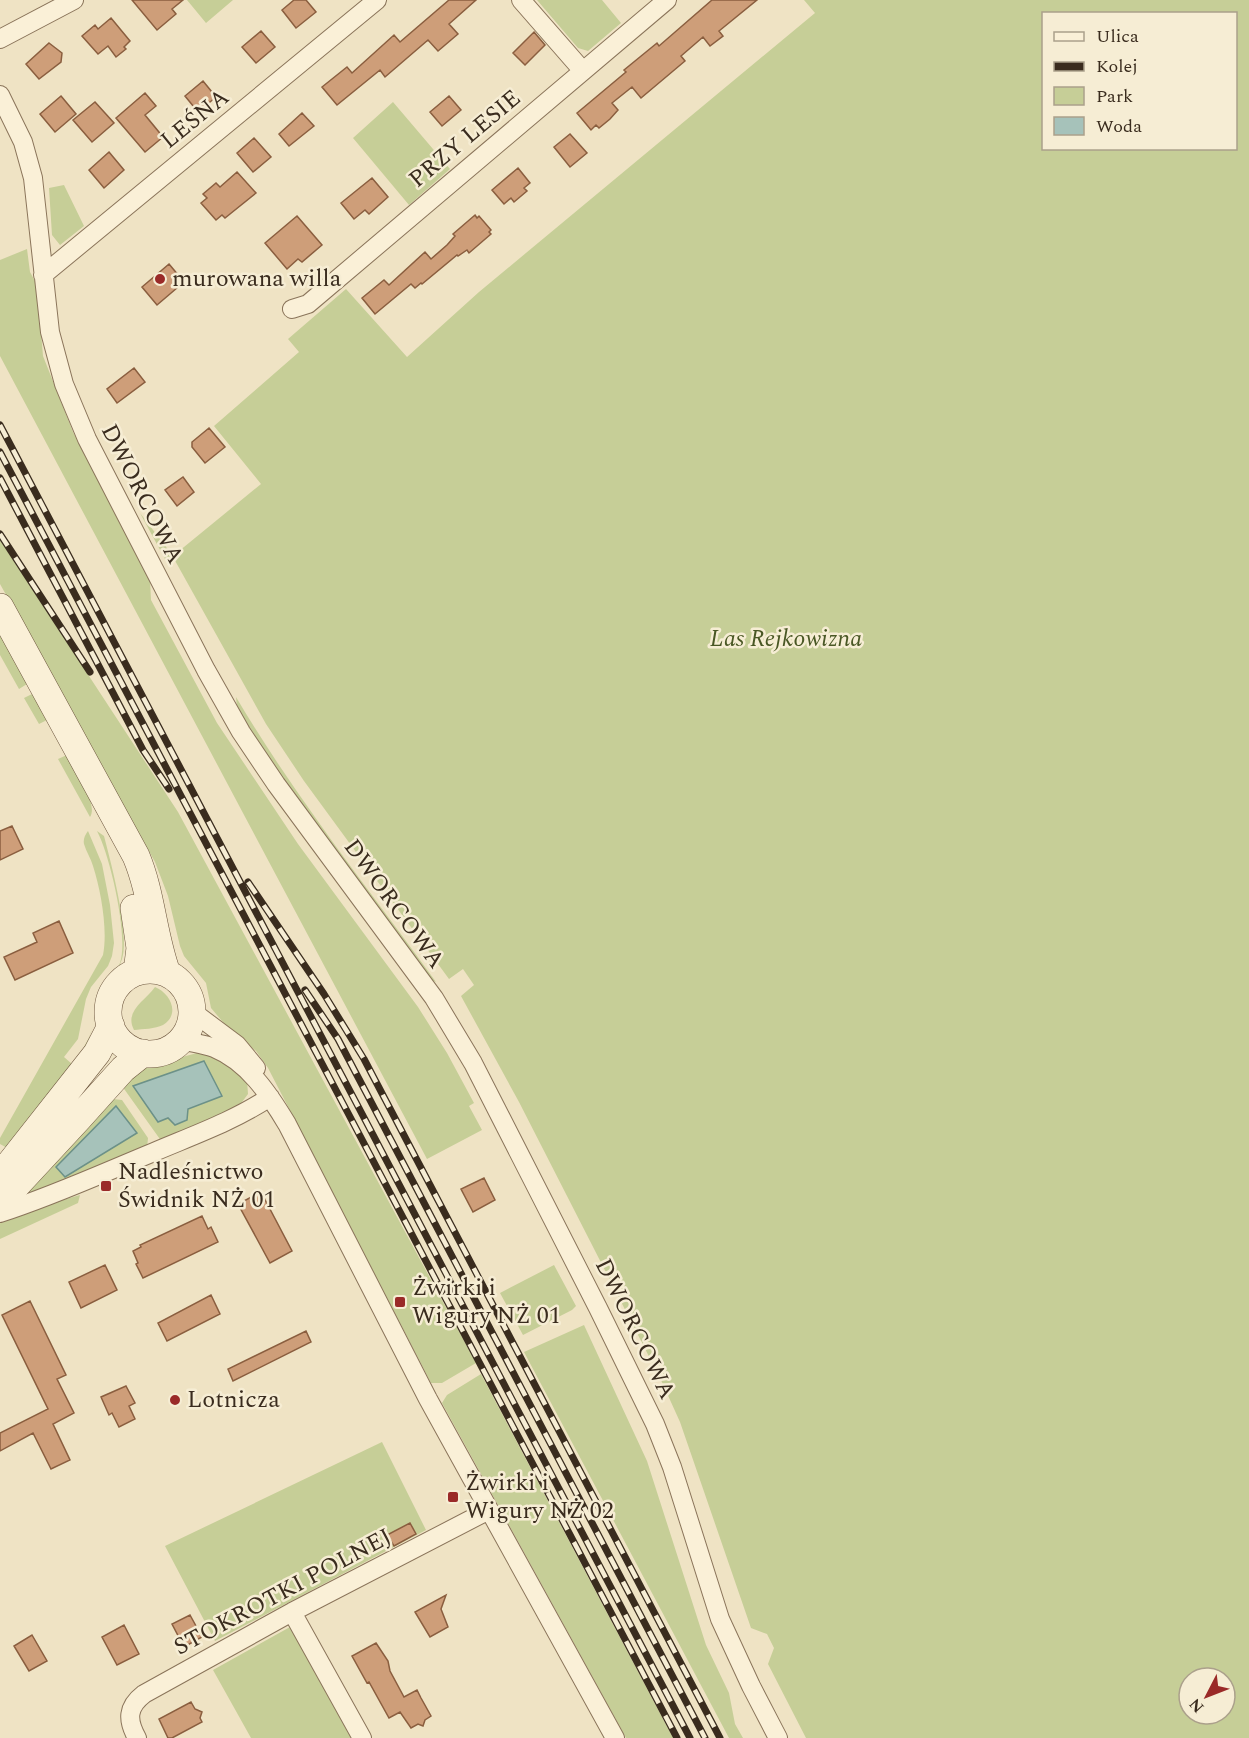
<svg xmlns="http://www.w3.org/2000/svg" width="1249" height="1738" font-family="Spectral,serif">
	<style>
		.green { fill: #c6ce97; fill-rule: evenodd }
		.water { fill: #a6c2ba; stroke: #6c9188; stroke-width: 1.5 }
		.building { fill: #ce9e79; stroke: #8a5e3f; stroke-width: 1.5 }
		.lines { fill: none; stroke-linecap: round; stroke-linejoin: round }
		.minor-casing { stroke: #8a745a; stroke-width: 20 }
		.secondary-casing { stroke: #6c553d; stroke-width: 28 }
		.minor { stroke: #faf0d7; stroke-width: 18 }
		.secondary { stroke: #faf0d7; stroke-width: 27 }
		.rail-casing { stroke: #3a2c1e; stroke-width: 7 }
		.rail { stroke: #f6edd4; stroke-width: 4.5; stroke-dasharray: 14; stroke-linecap: butt }
		.poi-dot { fill: #9a2a28; stroke: #f6edd4; stroke-width: 2 }
		.labels { text-anchor: middle; dominant-baseline: central; stroke-width: 5; stroke-linejoin: round; paint-order: stroke }
		.street-label { font-size: 24px; fill: #3a2c1e; stroke: #f6edd4 }
		.poi-label { font-size: 24px; fill: #3a2c1e; stroke: #f6edd4; text-anchor: start }
		.park-label { font-size: 24px; font-style: italic; fill: #495724; stroke: #f6edd4 }
	</style>
	<rect width="100%" height="100%" fill="#efe3c4"/>
	<path class="green" d="M 187,0 L 233,0 L 206,23 Z
		M 537,0 L 602,0 L 621,23 L 588,51 L 578,48 Z
		M 804,0 L 1249,0 L 1249,1738 L 806,1738 L 768,1664 L 774,1648 L 767,1634 L 751,1628 L 680,1422 L 661,1380 L 519,1102 L 461,996 L 474,985 L 463,969 L 449,979 L 304,781 L 266,724 L 173,557 L 165,559 L 140,513 L 173,556 L 261,484 L 214,426 L 299,352 L 288,339 L 346,289 L 407,357 L 479,292 L 815,13 ZM 1044,14 L 1236,14 L 1236,148 L 1044,148 ZM 1189,1678 L 1225,1678 L 1225,1714 L 1189,1714 Z
		M 393,102 L 450,169 L 409,205 L 353,138 Z
		M 64,185 L 84,226 L 60,245 L 52,235 L 49,188 Z
		M 27,249 L 30,272 L 37,285 L 43,356 L 73,432 L 150,579 L 151,600 L 217,723 L 298,844 L 418,1007 L 447,1053 L 474,1103 L 469,1106 L 482,1130 L 427,1159 L 0,356 L 0,260 Z
		M 0,540 L 178,812 L 476,1363 L 442,1383 L 431,1383 L 268,1068 L 256,1051 L 228,1028 L 211,1008 L 206,983 L 184,956 L 180,946 L 168,896 L 155,862 L 0,584 Z
		M 0,627 L 27,684 L 19,689 L 0,655 Z
		M 32,694 L 37,695 L 47,720 L 39,724 L 24,698 Z
		M 236,697 C 295,797 368,888 436,982 L 430,979 L 279,774 L 237,708 Z
		M 67,755 C 74,768 99,804 90,817 L 58,759 Z
		M 88,831 L 102,864 L 110,905 L 114,943 L 112,956 L 108,966 L 91,987 L 86,999 L 78,1039 L 64,1057 L 72,1064 L 11,1150 L 0,1144 L 0,1138 L 103,955 C 108,930 101,891 93,866 C 91,859 86,851 84,844 C 83,839 85,835 88,831 Z
		M 97,831 L 104,836 C 111,863 130,934 122,959 C 118,974 104,983 98,998 C 91,1018 96,1030 83,1050 C 84,1046 88,1040 90,1035 C 95,1021 93,1007 99,994 C 105,982 115,974 120,963 C 129,937 110,855 97,831 Z
		M 155,987 C 170,993 181,1014 163,1025 C 155,1029 143,1029 134,1030 C 124,1011 145,1001 155,987 Z
		M 197,1053 C 219,1056 231,1066 247,1080 L 248,1094 L 239,1106 L 162,1142 L 122,1086 L 137,1071 L 149,1066 Z
		M 113,1099 L 122,1100 L 148,1138 L 147,1148 L 12,1204 Z
		M 80,1195 L 78,1203 L 0,1239 L 0,1220 L 17,1213 Z
		M 554,1265 L 576,1306 L 572,1310 L 523,1335 L 500,1293 Z
		M 584,1325 L 647,1461 L 706,1645 L 729,1693 L 735,1724 L 743,1738 L 729,1738 L 524,1352 Z
		M 481,1374 L 673,1738 L 626,1738 L 442,1403 L 447,1395 Z
		M 382,1442 L 426,1530 L 215,1641 L 165,1546 Z
		M 290,1627 L 351,1738 L 251,1738 L 213,1670 Z"/>
	<path class="water" d="M 204,1061 L 222,1096 L 188,1109 L 187,1120 L 175,1125 L 168,1118 L 158,1122 L 133,1086 Z
		M 116,1106 L 137,1133 L 65,1177 L 56,1167 Z"/>
	<path class="building" d="M 132,0 L 183,0 L 172,9 L 176,14 L 157,30 Z
		M 294,0 L 306,0 L 316,12 L 296,28 L 282,10 Z
		M 449,0 L 476,0 L 449,24 L 458,34 L 438,51 L 428,40 L 385,77 L 380,70 L 337,105 L 322,87 L 347,67 L 352,73 L 394,35 L 400,42 Z
		M 712,0 L 757,0 L 719,31 L 723,36 L 710,46 L 703,37 L 681,56 L 685,61 L 641,98 L 632,87 L 612,103 L 618,110 L 610,119 L 599,128 L 596,125 L 591,130 L 577,113 L 626,72 L 624,70 L 657,43 L 659,46 Z
		M 111,18 L 130,41 L 124,47 L 126,49 L 116,57 L 108,46 L 98,54 L 82,36 L 95,25 L 98,29 Z
		M 261,31 L 275,47 L 256,63 L 242,47 Z
		M 534,32 L 545,45 L 525,65 L 513,53 Z
		M 49,43 L 62,53 L 61,62 L 39,79 L 26,64 Z
		M 203,81 L 216,97 L 198,112 L 185,96 Z
		M 145,93 L 156,106 L 145,115 L 163,137 L 145,152 L 116,118 Z
		M 61,96 L 76,114 L 55,132 L 40,114 Z
		M 449,96 L 461,110 L 442,126 L 430,112 Z
		M 95,102 L 114,123 L 92,142 L 73,120 Z
		M 302,113 L 314,126 L 289,146 L 279,134 Z
		M 570,134 L 587,153 L 570,167 L 554,147 Z
		M 254,138 L 271,157 L 253,172 L 237,153 Z
		M 109,152 L 124,170 L 104,188 L 89,170 Z
		M 518,168 L 530,183 L 524,188 L 527,191 L 514,202 L 511,198 L 504,204 L 492,190 Z
		M 237,172 L 256,193 L 230,214 L 225,218 L 222,215 L 216,220 L 201,203 L 207,198 L 203,194 L 216,183 L 220,187 Z
		M 372,178 L 388,197 L 369,214 L 365,210 L 354,219 L 341,203 Z
		M 475,215 L 477,218 L 479,216 L 491,230 L 489,232 L 491,234 L 469,253 L 467,250 L 458,256 L 457,255 L 422,284 L 421,283 L 415,288 L 411,284 L 375,314 L 362,298 L 384,280 L 389,285 L 425,252 L 431,259 L 447,245 L 455,236 L 453,234 Z
		M 297,216 L 322,245 L 302,262 L 298,259 L 287,269 L 265,243 Z
		M 169,264 L 184,282 L 157,305 L 142,287 Z
		M 134,368 L 145,382 L 117,403 L 107,389 Z
		M 209,428 L 225,447 L 205,463 L 192,447 L 192,442 Z
		M 183,477 L 194,492 L 177,506 L 165,490 Z
		M 12,826 L 23,849 L 0,860 L 0,831 Z
		M 59,921 L 73,953 L 15,980 L 4,957 L 37,942 L 33,933 Z
		M 484,1178 L 495,1200 L 473,1212 L 461,1189 Z
		M 261,1192 L 292,1251 L 270,1263 L 238,1204 Z
		M 202,1216 L 208,1229 L 211,1227 L 218,1242 L 143,1278 L 136,1264 L 138,1263 L 133,1251 L 141,1247 L 140,1245 Z
		M 105,1265 L 117,1290 L 81,1308 L 69,1282 Z
		M 211,1295 L 220,1314 L 167,1341 L 158,1323 Z
		M 30,1301 L 66,1375 L 57,1379 L 74,1413 L 53,1424 L 70,1460 L 51,1469 L 33,1433 L 0,1451 L 0,1433 L 48,1409 L 2,1315 Z
		M 306,1331 L 311,1342 L 233,1381 L 228,1369 Z
		M 126,1386 L 135,1403 L 129,1406 L 135,1419 L 119,1427 L 112,1413 L 109,1415 L 101,1397 Z
		M 410,1523 L 416,1534 L 394,1546 L 387,1535 Z
		M 446,1595 L 441,1609 L 448,1627 L 430,1637 L 415,1612 Z
		M 190,1615 L 202,1637 L 184,1647 L 172,1624 Z
		M 124,1625 L 139,1654 L 117,1665 L 102,1637 Z
		M 32,1635 L 47,1661 L 29,1671 L 14,1646 Z
		M 376,1643 L 388,1661 L 390,1671 L 404,1697 L 417,1690 L 421,1698 L 431,1716 L 425,1720 L 423,1726 L 418,1724 L 411,1728 L 400,1712 L 389,1718 L 369,1682 L 367,1683 L 352,1656 Z
		M 191,1702 L 195,1709 L 202,1712 L 200,1718 L 202,1722 L 172,1738 L 168,1738 L 159,1719 Z"/>
	<g class="lines">
		<defs>
			<path id="minor" d="M 521,0 L 583,71
				M 0,39 L 74,0
				M 0,95 L 23,142 L 33,178 L 50,332 L 64,384 L 87,439 L 206,670 L 241,732 L 276,784 L 434,998 L 473,1063 L 598,1308 L 655,1424 L 672,1467 L 720,1619 L 751,1686 L 778,1738
				M 43,275 L 377,0
				M 292,309 L 308,304 L 667,0
				M 193,1012 L 237,1045 L 256,1068
				M 182,1040 C 193,1043 204,1044 214,1048 C 248,1062 269,1094 287,1124 L 428,1399 L 615,1738
				M 0,1213 C 53,1196 103,1173 154,1152 C 194,1135 234,1121 270,1097
				M 292,1612 L 362,1738
				M 137,1738 C 127,1720 127,1707 144,1694 L 292,1612 L 489,1510"/>
			<path id="secondary" d="M 0,607 L 136,856 C 152,894 153,935 167,973
				M 134,908 L 140,948 L 137,972
				M108 1012a42 42 0 1 1 84 0a42 42 0 1 1-84 0Z
				M 0,1176 L 97,1053 L 111,1026
				M 0,1203 L 78,1119 L 123,1069 L 143,1053"/>
		</defs>
		<use href="#minor" class="minor-casing"/>
		<use href="#secondary" class="secondary-casing"/>
		<use href="#minor" class="minor"/>
		<use href="#secondary" class="secondary"/>
		<defs>
			<path id="rail" d="M 0,425 L 690,1738
				M 0,452 L 677,1738
				M 0,478 L 143,750 L 169,789
				M 0,534 L 90,672
				M 248,882 L 324,994 L 364,1059 L 720,1738
				M 305,990 L 338,1039 L 705,1738"/>
		</defs>
		<use href="#rail" class="rail-casing"/>
		<use href="#rail" class="rail"/>
	</g>
	<g class="poi-dot">
		<circle cx="160" cy="279" r="6"/>
		<rect x="100" y="1180" width="12" height="12" rx="3"/>
		<rect x="394" y="1296" width="12" height="12" rx="3"/>
		<circle cx="175" cy="1400" r="6"/>
		<rect x="447" y="1491" width="12" height="12" rx="3"/>
	</g>
	<g class="labels">
		<g class="street-label">
			<text transform="translate(195 119) rotate(-39)">LEŚNA</text>
			<text transform="translate(465 139) rotate(-40)">PRZY LESIE</text>
			<text transform="translate(142 494) rotate(63)">DWORCOWA</text>
			<text transform="translate(394 904) rotate(54)">DWORCOWA</text>
			<text transform="translate(635 1329) rotate(64)">DWORCOWA</text>
			<text transform="translate(283 1592) rotate(-28)">STOKROTKI POLNEJ</text>
		</g>
		<g class="poi-label">
			<text x="172" y="279">murowana willa</text>
			<text x="118" y="1172">Nadleśnictwo<tspan x="118" dy="28">Świdnik NŻ 01</tspan></text>
			<text x="412" y="1288">Żwirki i<tspan x="412" dy="28">Wigury NŻ 01</tspan></text>
			<text x="187" y="1400">Lotnicza</text>
			<text x="465" y="1483">Żwirki i<tspan x="465" dy="28">Wigury NŻ 02</tspan></text>
		</g>
		<g class="park-label">
			<text x="786" y="639">Las Rejkowizna</text>
		</g>
	</g>
	<rect x="1042" y="12" width="195" height="138" fill="#f6edd4" stroke="#aba08b" stroke-width="1.5"/>
	<rect x="1054" y="32" width="30" height="9" fill="#faf0d7" stroke="#aba08b" stroke-width="1.5"/>
	<text x="1096" y="42" font-size="18" fill="#3a2c1e">Ulica</text>
	<rect x="1054" y="62" width="30" height="9" fill="#3a2c1e" stroke="#aba08b" stroke-width="1.5"/>
	<text x="1096" y="72" font-size="18" fill="#3a2c1e">Kolej</text>
	<rect x="1054" y="87" width="30" height="18" fill="#c6ce97" stroke="#aba08b" stroke-width="1.5"/>
	<text x="1096" y="102" font-size="18" fill="#3a2c1e">Park</text>
	<rect x="1054" y="117" width="30" height="18" fill="#a6c2ba" stroke="#aba08b" stroke-width="1.5"/>
	<text x="1096" y="132" font-size="18" fill="#3a2c1e">Woda</text>
	<g transform="translate(1207 1696) rotate(228)"><circle r="28" fill="#f6edd4" stroke="#aba08b" stroke-width="1.5"/>
	<path d="M0-4.5L10 22L0 15L-10 22Z" fill="#9a2a28"/>
	<text y="-9" font-size="16" font-weight="bold" text-anchor="middle" fill="#3a2c1e">N</text>
	</g>
</svg>
